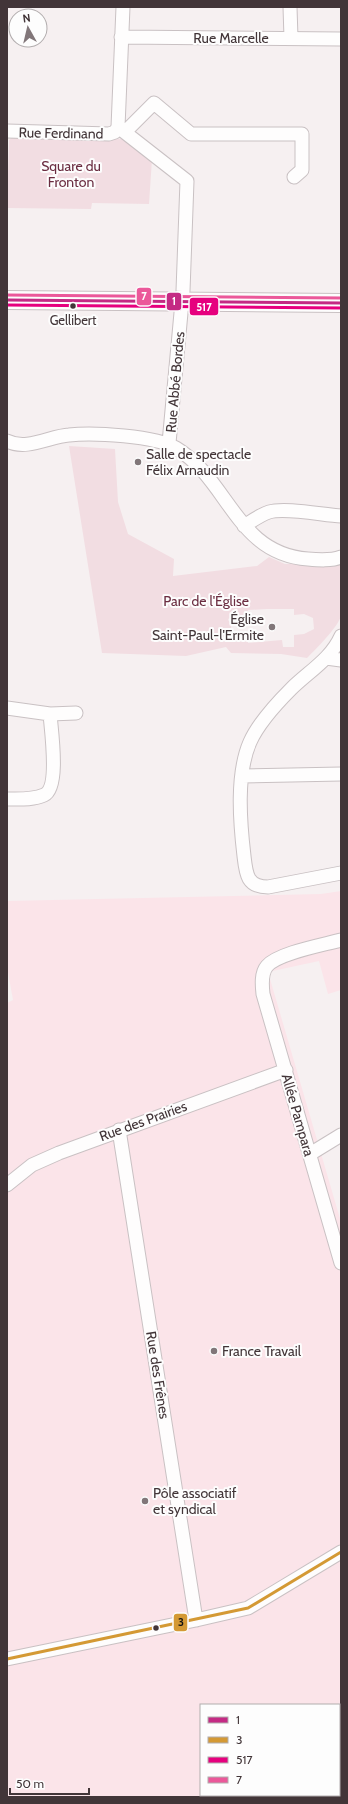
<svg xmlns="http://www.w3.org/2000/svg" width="348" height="1804" font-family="Cabin,sans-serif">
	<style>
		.built { fill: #fbe4e9; fill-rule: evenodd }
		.green { fill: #f2dde2; fill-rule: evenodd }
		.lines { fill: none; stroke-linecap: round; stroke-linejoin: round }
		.minor-casing { stroke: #c9c1c3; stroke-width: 15 }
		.secondary-casing { stroke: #c9c1c3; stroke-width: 20 }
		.minor { stroke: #fefdfd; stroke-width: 13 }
		.secondary { stroke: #fefdfd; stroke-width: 18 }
		.bus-1-casing { stroke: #fdfdfd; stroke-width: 6 }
		.bus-2-casing { stroke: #fdfdfd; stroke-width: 6 }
		.bus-3-casing { stroke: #fdfdfd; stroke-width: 6 }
		.bus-4-casing { stroke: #fdfdfd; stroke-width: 6 }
		.bus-1 { stroke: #c42a84; stroke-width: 3 }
		.bus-2 { stroke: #d49934; stroke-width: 3 }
		.bus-3 { stroke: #e6007e; stroke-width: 3 }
		.bus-4 { stroke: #eb589a; stroke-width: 3 }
		.bus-dot { fill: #423538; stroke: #fdfdfd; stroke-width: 1.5 }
		.poi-dot { fill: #817679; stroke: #fdfdfd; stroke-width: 1.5 }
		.labels { text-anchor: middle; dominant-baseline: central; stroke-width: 4; stroke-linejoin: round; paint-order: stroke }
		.bus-label { font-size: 13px; fill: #423538; stroke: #fdfdfd }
		.street-label { font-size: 14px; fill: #423538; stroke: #fdfdfd }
		.park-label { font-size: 14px; fill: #6b2d41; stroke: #fdfdfd }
		.poi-label { font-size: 14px; fill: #423538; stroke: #fdfdfd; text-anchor: start }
		.line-badge { stroke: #fdfdfd; stroke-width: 1.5 }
		.badge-label { font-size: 11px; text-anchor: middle; font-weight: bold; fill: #fff }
		.pale-badge-label { font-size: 11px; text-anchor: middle; font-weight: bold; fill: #111 }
	</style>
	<rect width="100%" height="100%" fill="#f6f0f1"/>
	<path class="built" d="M 341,891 L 341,990 L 328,994 L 319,961 L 268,972 L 341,1222 L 341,1797 L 7,1797 L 7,1003 L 13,1000 L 7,967 L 7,901 L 321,894 ZM 201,1705 L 339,1705 L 339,1795 L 201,1795 Z"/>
	<path class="green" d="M 12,137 L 126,139 L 152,159 L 149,204 L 92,203 L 91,209 L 7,208 L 9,140 Z
		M 69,446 L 115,449 L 118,502 L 128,534 L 174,559 L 173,576 L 257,566 L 269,557 L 285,564 L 339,564 L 341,565 C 341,576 343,607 341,616 C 338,627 316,649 307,658 L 281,654 L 231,653 L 226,647 L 186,656 L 102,653 ZM 267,609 L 294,609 L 294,615 L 304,614 L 313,618 L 314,629 L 304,634 L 294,635 L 294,647 L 283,647 L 282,640 L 248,643 L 248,634 L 245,635 L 242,633 L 233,633 L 230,636 L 228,634 L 231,631 L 231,623 L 228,620 L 229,618 L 232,621 L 242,620 L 245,617 L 248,619 L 248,610 Z"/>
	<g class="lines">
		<defs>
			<path id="minor" d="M 290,7 L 291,38
				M 121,37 L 341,39
				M 118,127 L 187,181 L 183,291 L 169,443
				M 7,131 L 109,134 L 115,132 L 118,127 L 123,7
				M 125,132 L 154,103 L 191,134 L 302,134 L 302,170 L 294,177
				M 7,441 C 27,451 50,436 69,435 C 93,432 156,436 176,448 C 229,480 236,554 308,559 C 319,560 331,561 341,557
				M 244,526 C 252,521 260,515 269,512 C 285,507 323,515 341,516
				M 341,636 C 331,659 308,672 291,689 C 276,704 259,722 250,742 C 236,774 240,822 244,856 C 246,874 247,887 268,887 L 341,873
				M 326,658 L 341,660
				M 7,708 L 50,714 L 76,713
				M 242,776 L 341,774
				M 7,799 C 19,799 33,800 44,795 C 60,788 51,729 50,714
				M 341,940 C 323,945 278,953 267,966 C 261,973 262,985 263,994 L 341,1263
				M 119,1130 L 196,1620
				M 310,1154 L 341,1135
				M 7,1185 L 32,1165 L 59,1153 L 286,1070
				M 7,1659 L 196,1620 L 248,1608 L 341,1552"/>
			<path id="secondary" d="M 7,300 L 341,303"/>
		</defs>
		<use href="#minor" class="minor-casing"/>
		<use href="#secondary" class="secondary-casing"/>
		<use href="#minor" class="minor"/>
		<use href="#secondary" class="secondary"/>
		<defs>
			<path id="bus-1" d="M 7,300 L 341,303"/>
			<path id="bus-2" d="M 7,1659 L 248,1608 L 341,1552"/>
			<path id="bus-3" d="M 7,305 L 341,308"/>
			<path id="bus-4" d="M 7,295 L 341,298"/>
		</defs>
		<use href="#bus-1" class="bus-1-casing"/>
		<use href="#bus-2" class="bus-2-casing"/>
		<use href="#bus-3" class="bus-3-casing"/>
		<use href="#bus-4" class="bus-4-casing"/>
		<use href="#bus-1" class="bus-1"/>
		<use href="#bus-2" class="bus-2"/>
		<use href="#bus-3" class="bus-3"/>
		<use href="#bus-4" class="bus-4"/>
	</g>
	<g class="bus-dot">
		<circle cx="73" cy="306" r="3.5"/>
		<circle cx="156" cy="1628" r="3.5"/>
	</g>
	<g class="poi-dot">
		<circle cx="138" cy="462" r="4"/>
		<circle cx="272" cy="627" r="4"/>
		<circle cx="214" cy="1351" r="4"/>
		<circle cx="145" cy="1501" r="4"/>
	</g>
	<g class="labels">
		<g class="bus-label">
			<text x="73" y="320">Gellibert</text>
		</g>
		<g class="street-label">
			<text x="231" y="38">Rue Marcelle</text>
			<text transform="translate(61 133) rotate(1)">Rue Ferdinand</text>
			<text transform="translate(175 382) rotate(-85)">Rue Abbé Bordes</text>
			<text transform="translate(298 1115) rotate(74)">Allée Pampara</text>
			<text transform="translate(143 1121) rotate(-20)">Rue des Prairies</text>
			<text transform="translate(158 1375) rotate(81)">Rue des Frênes</text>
		</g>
		<g class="park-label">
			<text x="71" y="166">Square du<tspan x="71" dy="16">Fronton</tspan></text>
			<text x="206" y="601">Parc de l'Église</text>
		</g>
		<g class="poi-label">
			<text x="146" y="454">Salle de spectacle<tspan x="146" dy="16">Félix Arnaudin</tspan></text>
			<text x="264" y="619" text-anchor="end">Église<tspan x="264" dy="16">Saint-Paul-l'Ermite</tspan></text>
			<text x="222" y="1351">France Travail</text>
			<text x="153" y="1493">Pôle associatif<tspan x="153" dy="16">et syndical</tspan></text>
		</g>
	</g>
	<g class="line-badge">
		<rect x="136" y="287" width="16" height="19" rx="4" fill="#eb589a"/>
		<rect x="166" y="292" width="16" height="19" rx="4" fill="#c42a84"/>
		<rect x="189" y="297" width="30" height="19" rx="4" fill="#e6007e"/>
		<rect x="173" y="1613" width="15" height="19" rx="4" fill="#d49934"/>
	</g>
	<g class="badge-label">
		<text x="144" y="300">7</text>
		<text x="174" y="305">1</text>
		<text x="204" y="311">517</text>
	</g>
	<g class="pale-badge-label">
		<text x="181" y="1626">3</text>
	</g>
	<rect width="348" height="1804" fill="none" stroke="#423538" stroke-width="16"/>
	<rect x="200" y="1704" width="140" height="92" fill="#fdfdfd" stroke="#b2adae"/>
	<rect x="208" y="1717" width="20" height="6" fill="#c42a84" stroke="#b2adae"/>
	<text x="236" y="1724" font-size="12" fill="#423538">1</text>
	<rect x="208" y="1737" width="20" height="6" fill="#d49934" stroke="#b2adae"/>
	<text x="236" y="1744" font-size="12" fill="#423538">3</text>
	<rect x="208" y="1757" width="20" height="6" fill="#e6007e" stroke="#b2adae"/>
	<text x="236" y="1764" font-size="12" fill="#423538">517</text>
	<rect x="208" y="1777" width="20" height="6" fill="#eb589a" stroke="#b2adae"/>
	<text x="236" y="1784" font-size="12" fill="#423538">7</text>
	<g transform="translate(28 28) rotate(352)"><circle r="19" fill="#fdfdfd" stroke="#b2adae"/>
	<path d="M0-3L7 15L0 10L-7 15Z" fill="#817679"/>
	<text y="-6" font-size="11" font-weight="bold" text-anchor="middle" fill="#423538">N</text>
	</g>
	<path d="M10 1788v6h79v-6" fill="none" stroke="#423538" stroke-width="2"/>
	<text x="16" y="1788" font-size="12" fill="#423538" stroke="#fdfdfd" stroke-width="3" paint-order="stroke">50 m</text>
</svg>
